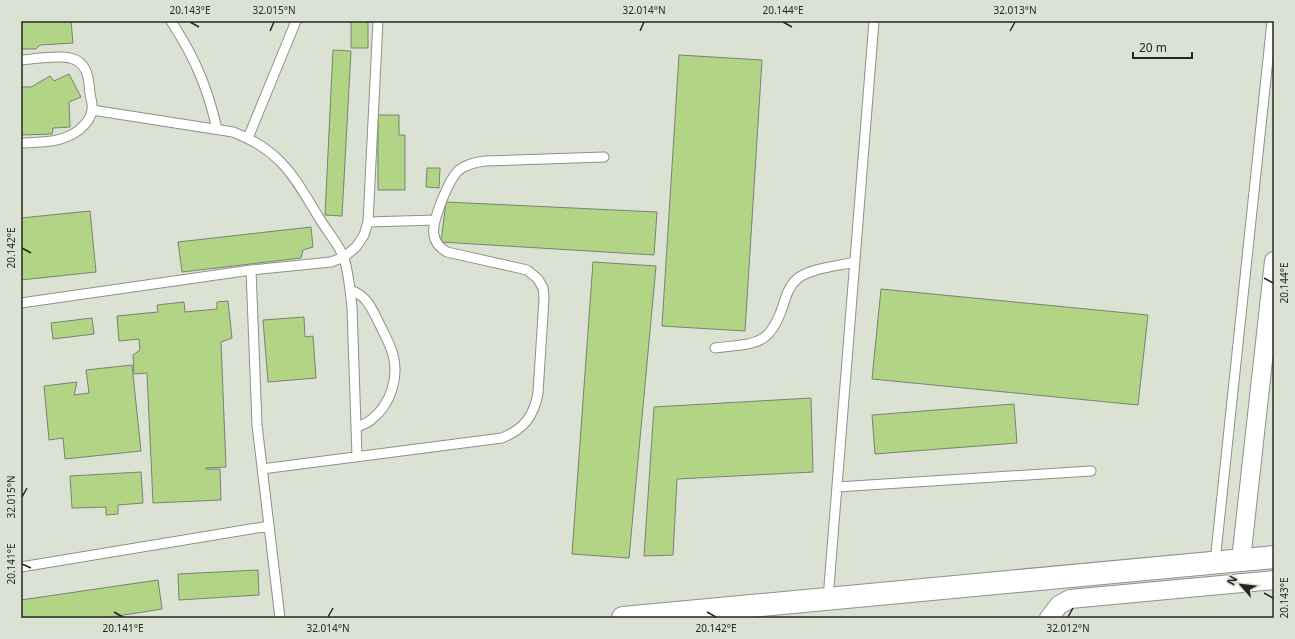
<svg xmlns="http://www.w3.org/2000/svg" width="1295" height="639" font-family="'Noto Sans',sans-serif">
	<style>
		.building { fill: #b1d585; stroke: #7a8173 }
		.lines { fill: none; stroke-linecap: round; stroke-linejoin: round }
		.service-casing { stroke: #8c9385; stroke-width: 11 }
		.minor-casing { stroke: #8c9385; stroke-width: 20 }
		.tertiary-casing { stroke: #8c9385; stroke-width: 24 }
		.service { stroke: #fff; stroke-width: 9 }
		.minor { stroke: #fff; stroke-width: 18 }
		.tertiary { stroke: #fff; stroke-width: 22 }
		.ticks { fill: none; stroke: #242721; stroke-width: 1.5 }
		.neatline { fill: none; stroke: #242721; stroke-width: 1.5 }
		.ticks-label { font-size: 10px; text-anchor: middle; fill: #242721 }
	</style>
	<rect width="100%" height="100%" fill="#dbe2d3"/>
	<path class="building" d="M 21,21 L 71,21 L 73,43 L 40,45 L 36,49 L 21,49 Z
		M 351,21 L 368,21 L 368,48 L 351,48 Z
		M 333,50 L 351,51 L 342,216 L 325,215 Z
		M 679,55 L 762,60 L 745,331 L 662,326 Z
		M 69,74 L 81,97 L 69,102 L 70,127 L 53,128 L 52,134 L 21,135 L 21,87 L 31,87 L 50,76 L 54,81 Z
		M 378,115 L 399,115 L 399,135 L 405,135 L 405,190 L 378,190 Z
		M 427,168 L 440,168 L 439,188 L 426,187 Z
		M 446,202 L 657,212 L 654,255 L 441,242 Z
		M 90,211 L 96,272 L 21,280 L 21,218 Z
		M 311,227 L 313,247 L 303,250 L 301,258 L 182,272 L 178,242 Z
		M 593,262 L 656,266 L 629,558 L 572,554 Z
		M 881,289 L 1148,315 L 1138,405 L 872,379 Z
		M 228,301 L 232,338 L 221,342 L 226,467 L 206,468 L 206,469 L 220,469 L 221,500 L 153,503 L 147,373 L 134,374 L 133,355 L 140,350 L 139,339 L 119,341 L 117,316 L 158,312 L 157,305 L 184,302 L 185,312 L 217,309 L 217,302 Z
		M 304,317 L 305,337 L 313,336 L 316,378 L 268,382 L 263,320 Z
		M 92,318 L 94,334 L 53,339 L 51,323 Z
		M 132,365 L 141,451 L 65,459 L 63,438 L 49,440 L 44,386 L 77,382 L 74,395 L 89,393 L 86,370 Z
		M 811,398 L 813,472 L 677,479 L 673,555 L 644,556 L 654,407 Z
		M 1014,404 L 1017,443 L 875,454 L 872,415 Z
		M 141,472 L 143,503 L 118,505 L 118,514 L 106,515 L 106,507 L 72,508 L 70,476 Z
		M 258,570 L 259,595 L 179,600 L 178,574 Z
		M 158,580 L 162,609 L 105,618 L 21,618 L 21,600 Z"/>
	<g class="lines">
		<defs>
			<path id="service" d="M 171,21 C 195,58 207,86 217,129
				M 21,60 C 34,59 58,55 70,58 C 88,62 89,79 90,94 C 91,99 93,105 92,109 C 92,117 85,125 79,130 C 62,143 42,142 21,143
				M 92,110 L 233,132 C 283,151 295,179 321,221 C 328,232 340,247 344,258 C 349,274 350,291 352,307 L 357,456
				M 248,138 L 296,21
				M 368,222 L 435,220
				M 251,270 L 257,425 L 280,618
				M 350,290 C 366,295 371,307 378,321 C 383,332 390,343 393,355 C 399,377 391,404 372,419 C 368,423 361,425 356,428
				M 21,303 L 251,270 L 331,262 L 344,257 L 356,247 L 364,235 L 368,222 L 378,21
				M 715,348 C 754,343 769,348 783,306 C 786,296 789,286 797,279 C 810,268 838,266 855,262
				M 262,469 L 502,438 C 524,429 534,416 538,393 L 544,298 L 543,288 L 538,279 L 527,270 L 447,252 C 440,248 435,243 434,235 C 431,222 449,179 459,170 C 467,164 476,162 485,161 L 604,157
				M 837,487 L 1091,471
				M 1215,562 L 1272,21
				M 21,567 L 269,526
				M 828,599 L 874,21"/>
			<path id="minor" d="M 1241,560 L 1274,261
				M 1049,618 L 1059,605 L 1070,599 L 1274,580"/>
			<path id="tertiary" d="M 623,618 L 1274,557"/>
		</defs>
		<use href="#service" class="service-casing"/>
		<use href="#minor" class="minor-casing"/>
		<use href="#tertiary" class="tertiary-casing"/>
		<use href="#service" class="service"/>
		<use href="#minor" class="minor"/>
		<use href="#tertiary" class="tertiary"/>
	</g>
	<path class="ticks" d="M 190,22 L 199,27M 783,22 L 792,27M 270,31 L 274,22M 640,31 L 644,22M 1010,31 L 1015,22M 22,248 L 31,253M 1264,278 L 1273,283M 22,497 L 27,488M 22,564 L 31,568M 1264,593 L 1273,598M 114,612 L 123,617M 707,612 L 716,617M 328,617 L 333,608M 1068,617 L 1073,608"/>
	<rect width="1295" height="639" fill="none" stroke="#dbe2d3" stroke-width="44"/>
	<g transform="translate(1241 585) rotate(298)" stroke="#dbe2d3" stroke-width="3" paint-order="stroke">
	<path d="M0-3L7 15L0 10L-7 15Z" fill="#242721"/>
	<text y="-6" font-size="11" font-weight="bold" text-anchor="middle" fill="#242721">N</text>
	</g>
	<path d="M1133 52v6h59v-6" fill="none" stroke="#242721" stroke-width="2"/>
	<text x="1139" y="52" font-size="12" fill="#242721" stroke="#dbe2d3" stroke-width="3" paint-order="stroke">20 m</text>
	<rect x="22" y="22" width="1251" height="595" class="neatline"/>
	<g class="ticks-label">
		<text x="190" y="14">20.143°E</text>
		<text x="274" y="14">32.015°N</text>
		<text x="644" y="14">32.014°N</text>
		<text x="783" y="14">20.144°E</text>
		<text x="1015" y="14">32.013°N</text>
		<text transform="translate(11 248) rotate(-90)" y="4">20.142°E</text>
		<text transform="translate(1284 283) rotate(-90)" y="4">20.144°E</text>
		<text transform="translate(11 497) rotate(-90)" y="4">32.015°N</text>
		<text transform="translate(11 564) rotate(-90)" y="4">20.141°E</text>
		<text transform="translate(1284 598) rotate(-90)" y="4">20.143°E</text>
		<text x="123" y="632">20.141°E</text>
		<text x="328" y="632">32.014°N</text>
		<text x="716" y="632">20.142°E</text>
		<text x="1068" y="632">32.012°N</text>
	</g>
</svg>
